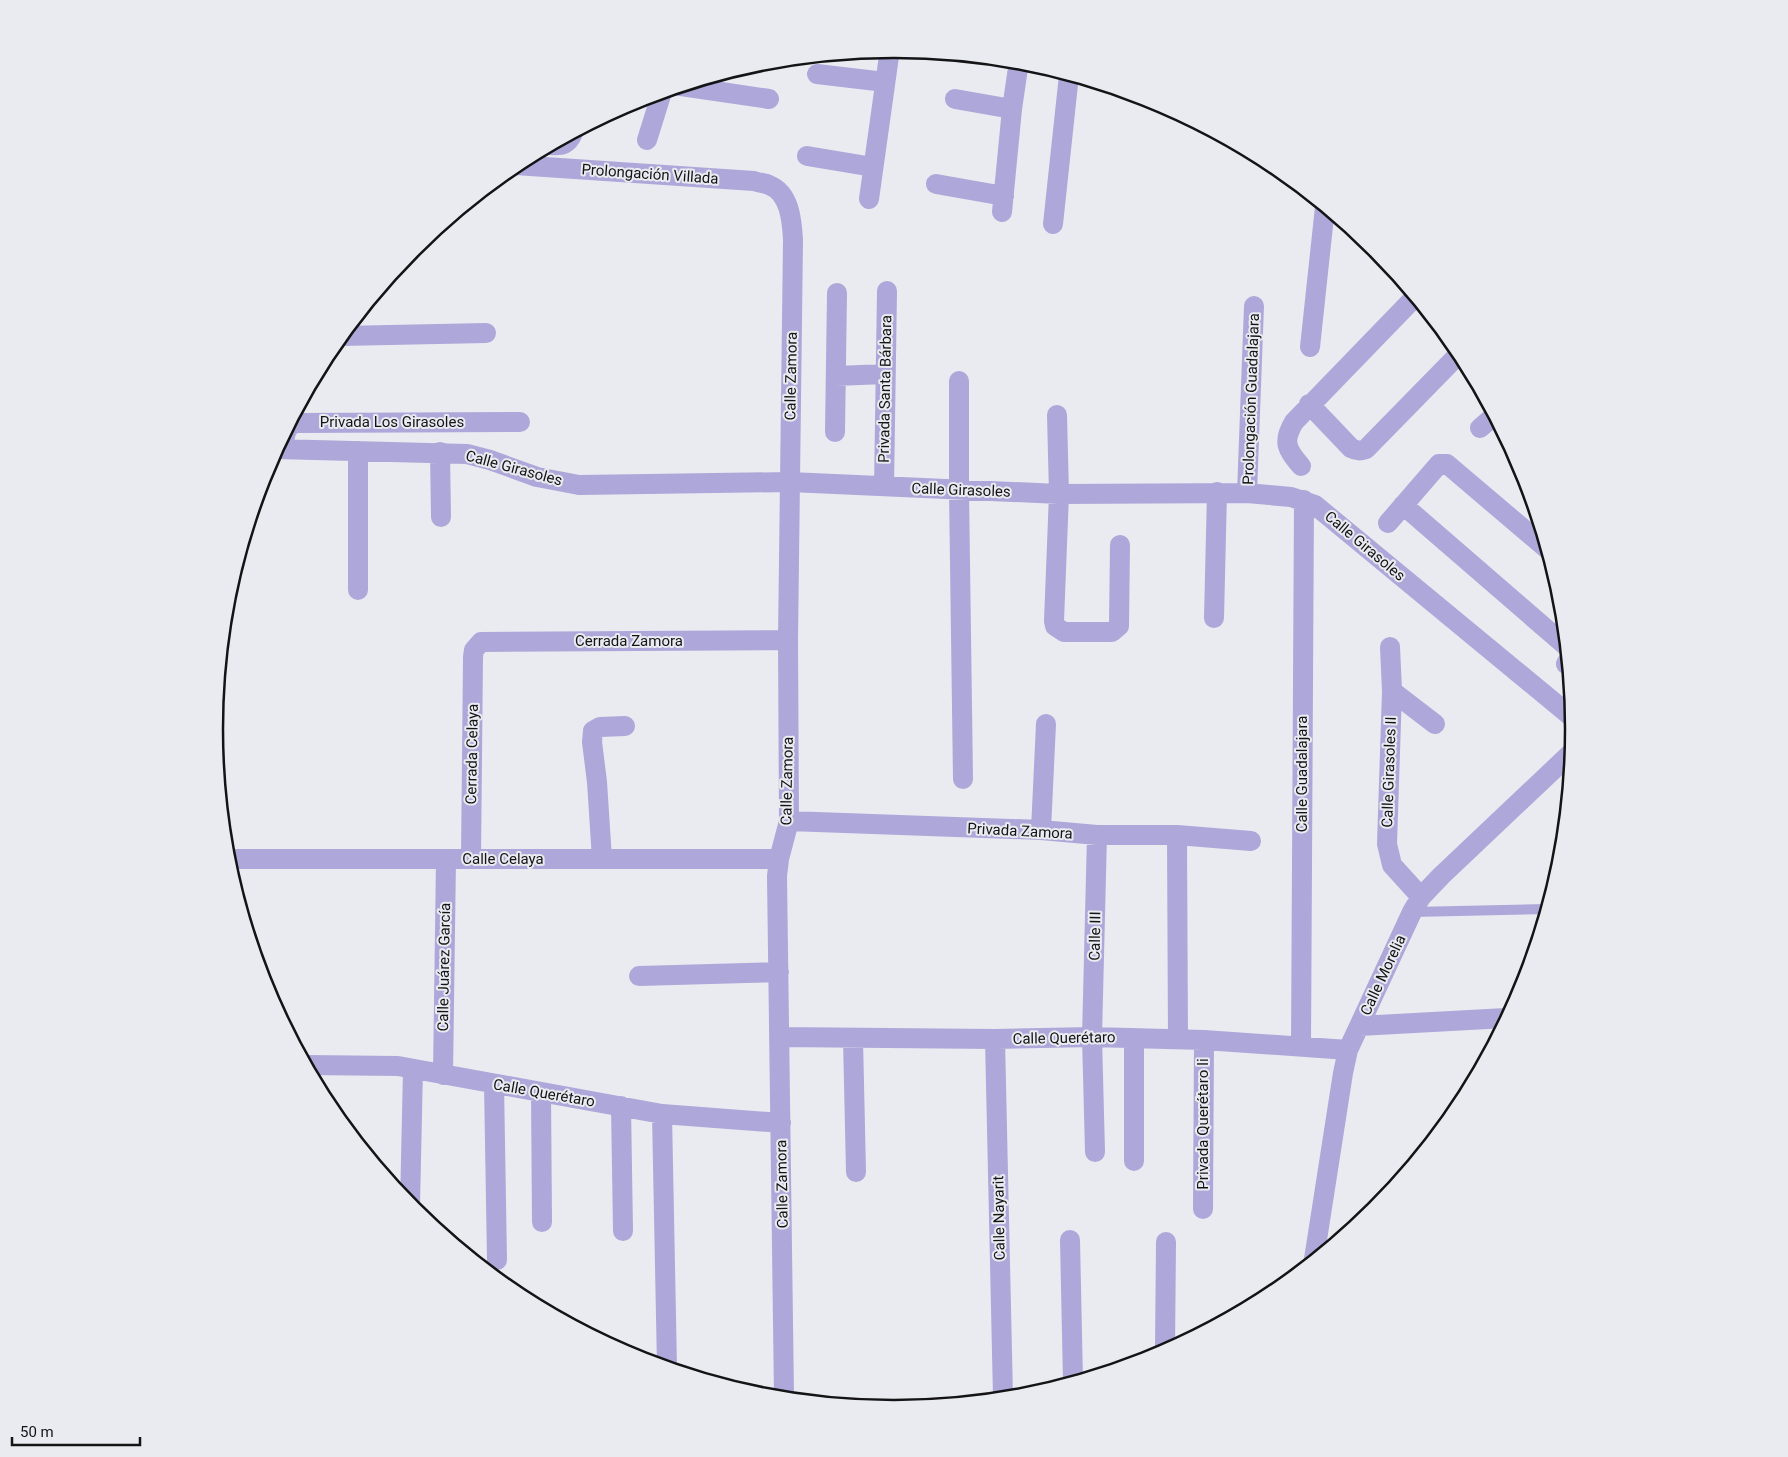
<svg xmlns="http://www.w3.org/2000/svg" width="1788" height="1457" font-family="Roboto,sans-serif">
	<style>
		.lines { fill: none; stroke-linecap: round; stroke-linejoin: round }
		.service { stroke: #aea7d9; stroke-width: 10 }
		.minor { stroke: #aea7d9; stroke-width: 20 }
		.labels { text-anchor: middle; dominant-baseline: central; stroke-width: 4; stroke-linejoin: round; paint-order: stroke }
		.street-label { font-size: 15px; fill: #141416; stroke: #eaeaf1 }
		.rim { fill: none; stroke: #141416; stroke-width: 2.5 }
	</style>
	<rect width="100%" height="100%" fill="#eaeaf1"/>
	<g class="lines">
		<path class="service" d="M 1412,912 L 1546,909"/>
		<path class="minor" d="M 817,74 L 885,82
			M 681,86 L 769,99
			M 955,99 L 1012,109
			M 647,140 L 662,92
			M 550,145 C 562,146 568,145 573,133
			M 807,156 L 873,167
			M 515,165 L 754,181 C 759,183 765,183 769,185 C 790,193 792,221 793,240 L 788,640 L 789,821 L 779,859 L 777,876 L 784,1397
			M 936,184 L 1004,196
			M 869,199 L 890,49
			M 1002,212 L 1012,109 L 1019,61
			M 1053,224 L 1069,75
			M 341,336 L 486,333
			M 1310,347 L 1325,207
			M 836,376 L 885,374
			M 959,381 L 959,490 L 963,779
			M 1309,404 L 1351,448 C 1357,451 1360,451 1366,449 L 1460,353
			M 1057,415 L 1059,494 L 1054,621 L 1055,626 L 1064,632 L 1112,632 L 1119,626 L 1120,545
			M 1480,428 L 1494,416
			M 835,432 L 837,293
			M 276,449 L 467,454 L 490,460 L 537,477 L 579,485 L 790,482 L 1059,494 L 1247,493 L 1291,497 L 1315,505 L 1573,718
			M 283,449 C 285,439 284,426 296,423 L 520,422
			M 358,451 L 358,590
			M 440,452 L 441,517
			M 1301,466 C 1287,450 1282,442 1294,422 L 1415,297
			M 884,487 L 887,291
			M 1247,493 L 1254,306
			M 1403,505 L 1566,646
			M 1388,523 L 1439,464 L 1447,464 L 1547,549
			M 1214,618 L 1217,492
			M 1390,647 L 1392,691 L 1387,844 L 1392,865 L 1421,897
			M 1566,664 L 1567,662
			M 1392,691 L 1435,724
			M 789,821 L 1041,830 L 1097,835 L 1177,835 L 1251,841
			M 1041,830 L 1046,724
			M 1177,835 L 1178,1039
			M 227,859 L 779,859
			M 471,859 L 473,657 L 474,650 L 481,642 L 788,640
			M 602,859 L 597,782 L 592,742 L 593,731 L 600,727 L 625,726
			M 639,976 L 779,972
			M 1359,1026 L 1506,1018
			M 779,1037 L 995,1039 L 1092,1037 L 1204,1040 L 1348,1050
			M 1134,1038 L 1134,1161
			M 853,1039 L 856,1172
			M 995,1039 L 1003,1397
			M 1301,1047 L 1304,500
			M 307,1065 L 398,1066 L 662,1114 L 781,1123
			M 443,1075 L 446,859
			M 494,1084 L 497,1260
			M 541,1093 L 542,1222
			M 621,1106 L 623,1231
			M 662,1114 L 667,1367
			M 1095,1152 L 1092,1037 L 1097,835
			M 410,1205 L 413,1069
			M 1203,1209 L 1204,1040
			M 1070,1240 L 1073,1381
			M 1314,1259 L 1343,1073 L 1348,1050 L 1412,912 L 1421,897 L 1441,876 L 1571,753
			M 1165,1350 L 1166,1242"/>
	</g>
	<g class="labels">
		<g class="street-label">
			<text transform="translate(650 174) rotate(4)">Prolongación Villada</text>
			<text transform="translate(791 376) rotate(-89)">Calle Zamora</text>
			<text transform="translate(885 389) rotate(-89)">Privada Santa Bárbara</text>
			<text transform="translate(1251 399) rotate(-88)">Prolongación Guadalajara</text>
			<text x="392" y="422">Privada Los Girasoles</text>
			<text transform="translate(514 468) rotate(15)">Calle Girasoles</text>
			<text transform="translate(961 490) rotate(2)">Calle Girasoles</text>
			<text transform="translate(1365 546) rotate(40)">Calle Girasoles</text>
			<text x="629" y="641">Cerrada Zamora</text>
			<text transform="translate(472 754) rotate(-89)">Cerrada Celaya</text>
			<text transform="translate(1389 772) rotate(-88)">Calle Girasoles II</text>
			<text transform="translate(1302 774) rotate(-90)">Calle Guadalajara</text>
			<text transform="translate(787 781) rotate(-89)">Calle Zamora</text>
			<text transform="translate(1020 831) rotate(3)">Privada Zamora</text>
			<text x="503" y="859">Calle Celaya</text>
			<text transform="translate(1095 936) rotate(-89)">Calle III</text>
			<text transform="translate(444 967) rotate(-89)">Calle Juárez García</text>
			<text transform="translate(1383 975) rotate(-65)">Calle Morelia</text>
			<text transform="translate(1064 1038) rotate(-1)">Calle Querétaro</text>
			<text transform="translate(544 1093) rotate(10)">Calle Querétaro</text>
			<text transform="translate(1203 1124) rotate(-90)">Privada Querétaro Ii</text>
			<text transform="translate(782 1184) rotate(-91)">Calle Zamora</text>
			<text transform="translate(999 1218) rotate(-91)">Calle Nayarit</text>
		</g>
	</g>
	<path d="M0 0H1788V1457H0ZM223 729a671 671 0 1 1 1342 0a671 671 0 1 1-1342 0Z" fill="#eaeaf1" fill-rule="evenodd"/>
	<path class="rim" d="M223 729a671 671 0 1 1 1342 0a671 671 0 1 1-1342 0Z"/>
	<path d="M12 1437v8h128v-8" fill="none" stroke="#141416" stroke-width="2.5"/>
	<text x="20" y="1437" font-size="15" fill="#141416" stroke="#eaeaf1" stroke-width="4" paint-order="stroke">50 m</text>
</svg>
